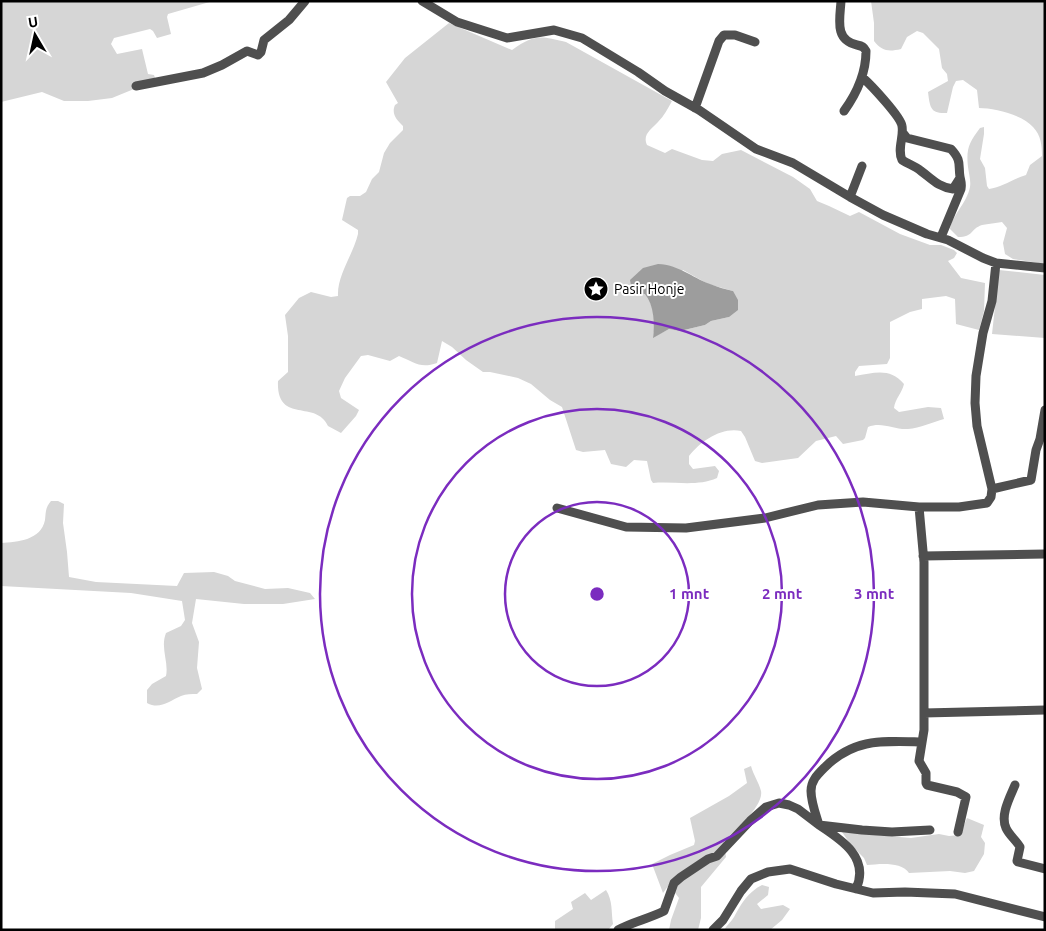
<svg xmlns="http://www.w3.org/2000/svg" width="1046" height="931" font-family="Ubuntu,sans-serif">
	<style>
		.green { fill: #d6d6d6; fill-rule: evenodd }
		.water { fill: #9d9d9d }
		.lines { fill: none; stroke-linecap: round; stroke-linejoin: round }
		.street { stroke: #4f4f4f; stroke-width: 9 }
		.ring { fill: none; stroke: #7b2cbf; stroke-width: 2.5 }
		.labels { text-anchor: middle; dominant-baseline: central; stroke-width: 4; stroke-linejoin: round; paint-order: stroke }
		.poi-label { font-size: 14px; fill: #000; stroke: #fff; text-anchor: start }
		.centre { fill: #7b2cbf; stroke: #fff; stroke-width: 2.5 }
		.ring-label { font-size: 15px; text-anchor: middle; font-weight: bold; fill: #7b2cbf; stroke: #fff; stroke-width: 4; stroke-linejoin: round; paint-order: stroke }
	</style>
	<rect width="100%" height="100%" fill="#fff"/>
	<path class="green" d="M 1,1 L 213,1 L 168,14 L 167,17 L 171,34 L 157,38 L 153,31 L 150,29 L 114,38 L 111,44 L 117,54 L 142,49 L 148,74 L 154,75 L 157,84 L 134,89 L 112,98 L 88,101 L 64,101 L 42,92 L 1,102 Z
		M 871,1 L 1045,1 L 1045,264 L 1013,259 L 1005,254 L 1003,243 L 1007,228 L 1002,222 C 996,223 988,224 982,225 C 970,229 974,237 958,237 L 950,229 C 951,217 967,203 970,187 C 971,181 969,174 968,167 C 966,148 969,143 980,128 L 984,127 L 984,134 L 980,159 L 985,168 L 987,186 L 989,189 C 1002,187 1013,179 1026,175 L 1030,165 L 1042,156 C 1042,146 1041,135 1033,127 C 1023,115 994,108 979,108 L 977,90 L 963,80 L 956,81 L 953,87 L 947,113 C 930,114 930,107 928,92 L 948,81 L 947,74 L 942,68 L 939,49 L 923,33 L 917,31 L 907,37 L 901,49 C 888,52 882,51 874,41 L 874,23 Z
		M 449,23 L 512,50 C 535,34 540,36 566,42 L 672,101 C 668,108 664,116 658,122 C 652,129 642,134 647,145 L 665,153 L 672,149 L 702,160 L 713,161 L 722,154 L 741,150 L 793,177 L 810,189 L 817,201 L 829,206 L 850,216 L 859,212 L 900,234 L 930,245 L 941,245 L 954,250 L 957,253 L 954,258 L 948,261 L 961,278 L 985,283 L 984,311 L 979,330 L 956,324 L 955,299 L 946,296 L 922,299 L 922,309 L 910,312 L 890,322 L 890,358 L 887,364 L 859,366 L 855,372 L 855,376 C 874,373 890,367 904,384 C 902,393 895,399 894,408 L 899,412 L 928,407 L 941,408 L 944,419 C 933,422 920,428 908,429 C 894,430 882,421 868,427 L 865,438 L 863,440 L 843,444 L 836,436 L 816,441 L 798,458 L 762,463 L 755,461 L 745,437 L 741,431 C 721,427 701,441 689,456 L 689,464 L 693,469 L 715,466 L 719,471 L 717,478 C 697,487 674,481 653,483 L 651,480 L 647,461 L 634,460 L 626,467 L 611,464 L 605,450 L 583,452 L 576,450 L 562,407 L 550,400 L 531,384 L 518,378 L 490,372 L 483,372 L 466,360 L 452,347 L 442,341 L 437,363 C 420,369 414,362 399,356 L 390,361 L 368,355 L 361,356 L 345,378 L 339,391 L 341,398 L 359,410 L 356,416 L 341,433 L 328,426 C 316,399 276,425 278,381 L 288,372 L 288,336 L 285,315 L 299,298 L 311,292 L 331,297 L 338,296 C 337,275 353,255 358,234 L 358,230 L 342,220 L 347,198 L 350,196 L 360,196 L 366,192 L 372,179 L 379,172 L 384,153 L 390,143 L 403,130 L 403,126 C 397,120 391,114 395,105 L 398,103 L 386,82 L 405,58 ZM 683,270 L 708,284 L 733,291 L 729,317 L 711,321 L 705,325 L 680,331 L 669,329 L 653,337 C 656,324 654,305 646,294 Z
		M 999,270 L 1045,275 L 1045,338 L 992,334 Z
		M 51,501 L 58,501 L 64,504 L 63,523 L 67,552 L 69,577 L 96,582 L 177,586 L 184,573 L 214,572 L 228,576 L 235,581 L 265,589 L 288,588 L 310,593 L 315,599 L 283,604 L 244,604 L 196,599 L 192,623 L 199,642 L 197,668 L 202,689 L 197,694 C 192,694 186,694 181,696 C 169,701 160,710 147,703 L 147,690 L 152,684 L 166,676 C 169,662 160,648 166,633 L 181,626 L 185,620 L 182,601 L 131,593 L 1,586 L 1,543 C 18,542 41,540 45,520 C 46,512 45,508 51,501 Z
		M 751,766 C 753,774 759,783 761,791 C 764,806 734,831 724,841 L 726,857 L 701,887 L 701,918 L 698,930 L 669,930 L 671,920 L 679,898 L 669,885 L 663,893 L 652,864 L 670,855 L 694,845 L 695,841 L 690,818 L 729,796 L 747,783 L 744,769 Z
		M 967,818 L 984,825 L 981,837 L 985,843 L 984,854 L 974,871 L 965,873 L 950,871 L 909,873 C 901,861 879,864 867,865 L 864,858 L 851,845 L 842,832 L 911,838 L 939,834 L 949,836 L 960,835 Z
		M 762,885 L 769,887 L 768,895 L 757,904 L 761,909 L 783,905 L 790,909 L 782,920 L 770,930 L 724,930 C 727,925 731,922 734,917 C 741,904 748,892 762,885 Z
		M 606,890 C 613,901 611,911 613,924 L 608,930 L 555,930 L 555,921 L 573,909 L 571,902 L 585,893 L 591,900 Z"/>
	<path class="water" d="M 658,264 C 679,265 691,277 710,284 C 717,287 725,289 733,291 L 738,300 L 738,310 L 729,317 L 711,321 L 705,325 L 680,331 L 669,329 L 653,338 C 655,324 654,305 645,294 L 635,293 L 632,291 L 630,280 L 643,268 Z"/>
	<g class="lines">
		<path class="street" d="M 422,1 L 457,22 L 507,38 L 554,30 L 582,38 L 638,72 L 665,91 L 699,110 L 756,149 L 793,163 L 850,197 L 883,215 L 927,234 L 948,240 L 983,258 L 996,263 L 1045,268
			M 841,1 C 840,19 834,40 857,45 C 862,46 864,47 866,51 C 866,74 857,93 844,111
			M 863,78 C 871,85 901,117 902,126 C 904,137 897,149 902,160 C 908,164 915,166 921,171 C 932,179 938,187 953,189 L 960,178
			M 136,86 L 203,73 L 222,65 L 247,51 L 258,55 L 261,52 L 264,40 L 289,20 L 305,1
			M 695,108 L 719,41 L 724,35 L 735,35 L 755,42
			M 903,133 L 907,138 L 951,149 C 962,161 958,164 960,177 C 961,182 962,183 961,189 L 941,237
			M 850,197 L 862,166
			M 992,489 L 1031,480 L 1036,450 L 1040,439 L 1045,410
			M 919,507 L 924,562 L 924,730 L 919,761 L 926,773 L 926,783 L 927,785 L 957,792 L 966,797 L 958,832
			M 557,508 L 626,527 L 686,528 L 765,518 L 818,505 L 863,502 L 919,507 L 959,507 L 987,503 L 991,497 L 992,489 L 977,426 L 975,403 L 976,376 L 983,333 L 992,301 L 996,263
			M 923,556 L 1045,554
			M 924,713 L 1045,710
			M 1015,785 C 1010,797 1000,815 1006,828 C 1009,835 1016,840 1020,847 L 1017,861 L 1018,862 L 1045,869
			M 856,889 C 870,858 842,840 819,825 C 816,815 811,802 811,791 C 811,781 817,775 824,768 C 854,738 882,741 922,742
			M 618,930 C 632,922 648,919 664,911 L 674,883 L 681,877 L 708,859 L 717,856 L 750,821 L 766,807 L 779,803 L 789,805 L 798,809 L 819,825 L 862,830 L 892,832 L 930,830
			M 713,930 L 723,920 L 741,891 L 751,879 L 768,872 L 790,869 L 836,884 L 873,893 L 905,892 L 955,894 L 1045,917"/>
	</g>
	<g class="ring">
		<circle cx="597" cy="594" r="92"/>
		<circle cx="597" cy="594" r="185"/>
		<circle cx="597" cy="594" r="277"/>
	</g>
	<defs>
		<symbol id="sight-disc" viewBox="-11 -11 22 22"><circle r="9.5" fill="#000" stroke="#fff"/><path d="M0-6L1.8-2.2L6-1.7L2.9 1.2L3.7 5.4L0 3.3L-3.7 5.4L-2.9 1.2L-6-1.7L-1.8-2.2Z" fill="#fff"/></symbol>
	</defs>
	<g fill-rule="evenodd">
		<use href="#sight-disc" x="582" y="275" width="28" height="28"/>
	</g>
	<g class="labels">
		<g class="poi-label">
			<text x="614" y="289">Pasir Honje</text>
		</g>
	</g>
	<circle cx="597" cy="594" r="8" class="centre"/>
	<g class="ring-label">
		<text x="689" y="599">1 mnt</text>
		<text x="782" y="599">2 mnt</text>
		<text x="874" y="599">3 mnt</text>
	</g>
	<rect width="1046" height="931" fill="none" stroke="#000000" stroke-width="5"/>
	<g transform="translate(35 35) rotate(351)" stroke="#ffffff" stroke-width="4" paint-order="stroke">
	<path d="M0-4L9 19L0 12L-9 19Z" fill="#000000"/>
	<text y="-8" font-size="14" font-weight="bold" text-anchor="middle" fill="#000000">U</text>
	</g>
</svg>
